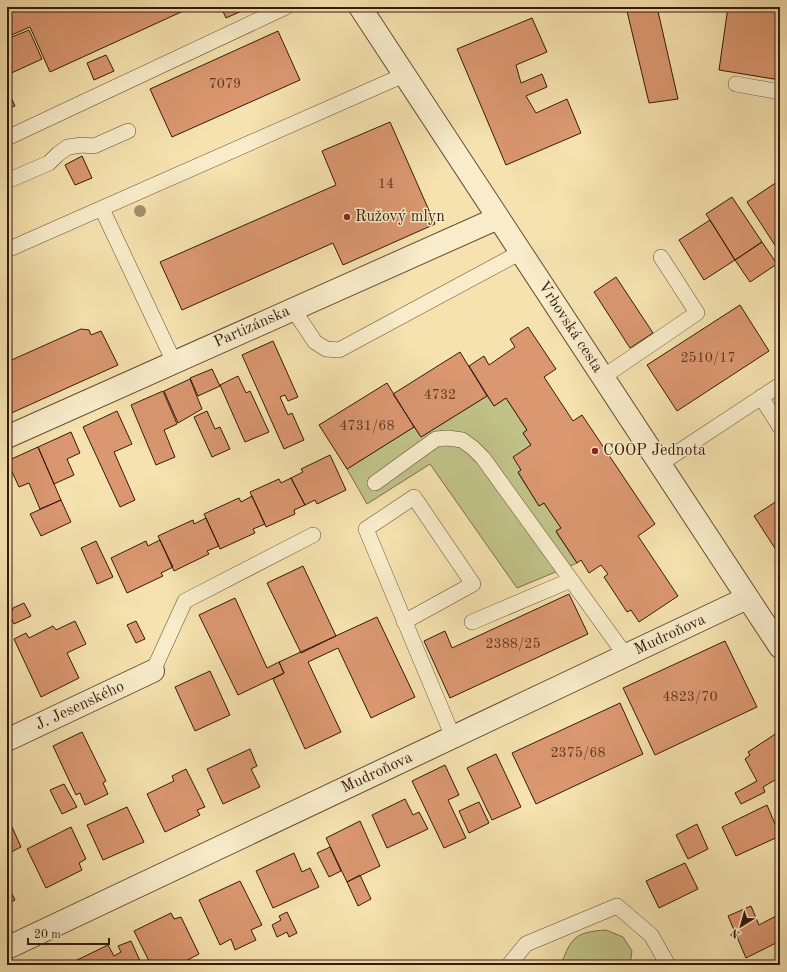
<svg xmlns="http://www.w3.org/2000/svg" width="787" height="972" font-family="'Old Standard TT',serif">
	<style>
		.green { fill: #c0c287; stroke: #7a6e4a }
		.building { fill: #da9770; stroke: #35190c }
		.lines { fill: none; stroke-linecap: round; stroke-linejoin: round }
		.service-casing { stroke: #654b34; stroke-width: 16 }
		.minor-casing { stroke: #654b34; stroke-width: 24 }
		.service { stroke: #f8ecca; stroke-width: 15 }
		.minor { stroke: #f8ecca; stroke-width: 22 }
		.tree { fill: #a29069 }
		.poi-dot { fill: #8f2418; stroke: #f8ecca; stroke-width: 1.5 }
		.labels { text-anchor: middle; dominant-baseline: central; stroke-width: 3; stroke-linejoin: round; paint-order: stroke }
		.number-label { font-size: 14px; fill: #5e3825 }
		.poi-label { font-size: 16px; fill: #35190c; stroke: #f8ecca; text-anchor: start }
		.street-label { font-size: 16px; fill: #35190c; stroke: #f8ecca }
	</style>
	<rect width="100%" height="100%" fill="#f5e2ae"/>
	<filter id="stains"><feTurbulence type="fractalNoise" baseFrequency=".005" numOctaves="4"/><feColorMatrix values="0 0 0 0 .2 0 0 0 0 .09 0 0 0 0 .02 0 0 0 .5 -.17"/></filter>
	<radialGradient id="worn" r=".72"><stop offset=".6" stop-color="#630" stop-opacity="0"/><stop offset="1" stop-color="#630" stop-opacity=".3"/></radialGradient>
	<path class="green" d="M 487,396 L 494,406 L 506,398 L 527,430 L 523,433 L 531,445 L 521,470 L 518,473 L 539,506 L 544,503 L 561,528 L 556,532 L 577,563 L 517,588 L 430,464 L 367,504 L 347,469 L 414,427 L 421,437 Z
		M 606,930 L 623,937 L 632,951 L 630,965 L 561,965 C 571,937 576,932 606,930 Z"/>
	<path class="building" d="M 7,7 L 192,7 L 50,72 L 30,27 L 7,37 Z
		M 221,7 L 243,7 L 244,10 L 226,18 Z
		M 626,7 L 657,7 L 678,99 L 649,103 Z
		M 728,7 L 780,7 L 780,80 L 719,70 Z
		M 532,18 L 547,52 L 516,65 L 521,83 L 542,74 L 547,87 L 526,96 L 536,113 L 567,99 L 581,133 L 506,165 L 457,49 Z
		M 29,30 L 42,59 L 7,75 L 7,39 Z
		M 278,31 L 300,80 L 172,137 L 150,89 Z
		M 106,55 L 114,71 L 94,80 L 87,63 Z
		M 7,89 L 15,106 L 7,109 Z
		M 390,122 L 435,224 L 343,265 L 333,243 L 182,310 L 160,262 L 336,185 L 322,151 Z
		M 82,156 L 92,178 L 75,185 L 65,165 Z
		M 780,180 L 780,253 L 747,202 Z
		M 732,197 L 762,242 L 735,260 L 706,214 Z
		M 710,220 L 735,260 L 704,280 L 679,240 Z
		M 762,242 L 777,264 L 750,282 L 735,260 Z
		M 616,277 L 653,333 L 630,348 L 594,292 Z
		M 740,305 L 769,351 L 677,411 L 647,365 Z
		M 528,327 L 556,369 L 544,377 L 573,421 L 582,415 L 655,524 L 638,536 L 678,596 L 639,622 L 631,610 L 627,612 L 604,577 L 608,574 L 601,565 L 589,573 L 581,560 L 577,563 L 556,531 L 561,528 L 544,503 L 539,506 L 518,472 L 521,470 L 513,457 L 531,445 L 523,433 L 527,430 L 506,398 L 494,406 L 469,366 L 484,356 L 489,365 L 515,347 L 510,339 Z
		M 81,329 L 89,330 L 91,335 L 101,331 L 118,365 L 7,415 L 7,362 Z
		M 273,341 L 298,397 L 288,401 L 285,395 L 280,397 L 288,415 L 292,413 L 304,440 L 284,449 L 242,355 Z
		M 460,352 L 487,396 L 421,437 L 393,394 Z
		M 212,369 L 220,386 L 198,396 L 190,378 Z
		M 238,376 L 246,393 L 250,391 L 269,432 L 245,442 L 220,385 Z
		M 190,379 L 202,409 L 178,423 L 164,391 Z
		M 387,383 L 414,427 L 347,469 L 319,425 Z
		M 163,391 L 177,424 L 164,430 L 175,457 L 156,465 L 131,405 Z
		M 117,411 L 132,444 L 114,452 L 135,500 L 120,507 L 83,427 Z
		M 207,411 L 215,429 L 220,427 L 230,449 L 212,457 L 194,417 Z
		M 71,432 L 80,453 L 67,459 L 74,475 L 54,484 L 38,447 Z
		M 38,447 L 61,500 L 40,509 L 29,483 L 19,487 L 7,461 Z
		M 330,455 L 346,490 L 317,504 L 315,500 L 305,505 L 291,478 L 303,472 L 301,469 Z
		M 291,478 L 305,505 L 294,510 L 295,514 L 266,527 L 250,492 L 279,479 L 281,483 Z
		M 7,496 L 12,507 L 7,510 Z
		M 252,496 L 265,524 L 253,529 L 255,533 L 220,549 L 204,514 L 239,498 L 241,502 Z
		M 780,499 L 780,556 L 754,516 Z
		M 61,500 L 71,522 L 41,536 L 30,514 Z
		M 206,518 L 219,546 L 207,551 L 209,554 L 174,571 L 158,536 L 193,520 L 194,524 Z
		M 160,540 L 173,567 L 161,573 L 163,576 L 127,593 L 111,558 L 146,541 L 148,546 Z
		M 96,541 L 113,577 L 97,584 L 81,548 Z
		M 303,566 L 336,636 L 301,653 L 267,583 Z
		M 569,594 L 588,634 L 450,698 L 424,641 L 445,631 L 452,648 Z
		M 235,598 L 267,668 L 279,662 L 284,673 L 238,695 L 199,615 Z
		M 24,603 L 31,616 L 14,624 L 10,616 L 13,608 Z
		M 377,617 L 415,697 L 371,718 L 338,648 L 308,662 L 341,732 L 305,749 L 273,679 L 284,673 L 279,662 Z
		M 75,621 L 86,644 L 67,653 L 79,678 L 41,697 L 14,639 L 26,633 L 29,638 L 53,626 L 56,630 Z
		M 136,621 L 145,639 L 136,643 L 127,625 Z
		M 725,641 L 757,707 L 655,755 L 623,688 Z
		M 210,671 L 230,715 L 195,731 L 175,687 Z
		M 620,703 L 643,754 L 536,804 L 512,753 Z
		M 780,731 L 780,777 L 763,787 L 765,792 L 741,804 L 735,793 L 757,781 L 745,759 L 750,755 L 748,752 Z
		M 82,732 L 106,781 L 103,783 L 108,794 L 85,805 L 80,793 L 76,795 L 53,746 Z
		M 250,749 L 257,766 L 251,769 L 260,787 L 223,804 L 207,769 Z
		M 496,754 L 521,807 L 492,820 L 467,768 Z
		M 445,765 L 459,795 L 448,800 L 466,838 L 444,848 L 412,781 Z
		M 186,769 L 205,807 L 197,810 L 200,815 L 165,832 L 147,794 L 174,781 L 172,776 Z
		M 64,784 L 77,807 L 62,814 L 50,790 Z
		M 405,799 L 413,815 L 419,812 L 428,829 L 387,848 L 372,815 Z
		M 479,802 L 489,823 L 469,833 L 459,811 Z
		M 767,805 L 780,836 L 736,856 L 722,827 Z
		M 127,807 L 144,842 L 103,860 L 87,825 Z
		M 360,821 L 380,866 L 347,882 L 326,838 Z
		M 697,824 L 708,849 L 688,859 L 676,835 Z
		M 12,827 L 21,847 L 7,854 L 7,830 Z
		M 71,827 L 86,859 L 79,863 L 82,870 L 46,888 L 27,849 Z
		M 330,847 L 341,871 L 329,877 L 317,853 Z
		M 294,853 L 302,872 L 310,868 L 319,887 L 273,908 L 256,871 Z
		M 685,863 L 698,889 L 659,908 L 646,881 Z
		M 360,875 L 371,899 L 358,906 L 347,882 Z
		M 240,881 L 262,925 L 251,930 L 256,940 L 235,950 L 231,939 L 220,945 L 199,900 Z
		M 7,884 L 15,900 L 7,904 Z
		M 751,906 L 759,925 L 780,914 L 780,941 L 746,958 L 728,916 Z
		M 287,912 L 297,933 L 289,937 L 287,932 L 277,937 L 272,925 L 281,920 L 279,916 Z
		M 171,913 L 174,919 L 181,917 L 199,954 L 178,965 L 151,965 L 134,931 Z
		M 131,941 L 140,961 L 133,965 L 77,965 L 75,961 L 108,945 L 114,956 L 121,952 L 118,946 Z"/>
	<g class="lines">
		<defs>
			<path id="service" d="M 736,84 L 780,92
				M 7,138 L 286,7
				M 7,181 L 49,163 L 58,154 L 68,147 L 82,145 L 94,146 L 128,131
				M 102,209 L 174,362
				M 7,250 L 404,75
				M 293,309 L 315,342 L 326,349 L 339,350 L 521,252
				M 603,377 L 697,313 L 661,257
				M 761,397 L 780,427
				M 660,464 L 780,385
				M 375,483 L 436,439 L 448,438 L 462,440 L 473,448 L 483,458 L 626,656
				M 404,622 L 473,584 L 414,497 L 366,529 L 453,737
				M 472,622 L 571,580
				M 153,671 L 185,601 L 313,535
				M 509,965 L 526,944 L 617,906 L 651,935 L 668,965"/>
			<path id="minor" d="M 360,7 L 780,647
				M 7,437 L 498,218
				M 7,740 L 153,671
				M 7,948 L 747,598"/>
		</defs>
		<use href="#service" class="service-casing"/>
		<use href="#minor" class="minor-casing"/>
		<use href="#service" class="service"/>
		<use href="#minor" class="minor"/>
	</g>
	<circle class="tree" cx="140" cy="211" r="6"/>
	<g class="poi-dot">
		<circle cx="347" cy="217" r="4"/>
		<circle cx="595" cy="451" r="4"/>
	</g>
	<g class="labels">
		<g class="number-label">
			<text x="225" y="84">7079</text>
			<text x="386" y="184">14</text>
			<text x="708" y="358">2510/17</text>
			<text x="440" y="395">4732</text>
			<text x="367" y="426">4731/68</text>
			<text x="513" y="644">2388/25</text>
			<text x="690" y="697">4823/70</text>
			<text x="578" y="753">2375/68</text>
		</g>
		<g class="poi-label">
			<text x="355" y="217">Ružový mlyn</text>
			<text x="603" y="451">COOP Jednota</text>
		</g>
		<g class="street-label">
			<text transform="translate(252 327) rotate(-24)">Partizánska</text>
			<text transform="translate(570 327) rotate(57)">Vrbovská cesta</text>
			<text transform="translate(670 635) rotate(-25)">Mudroňova</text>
			<text transform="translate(80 706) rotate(-25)">J. Jesenského</text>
			<text transform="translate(377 773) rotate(-25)">Mudroňova</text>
		</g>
	</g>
	<rect width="787" height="972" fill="none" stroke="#f5e2ae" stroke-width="24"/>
	<rect x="8" y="8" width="771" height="956" fill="none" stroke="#35190c" stroke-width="2"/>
	<rect x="12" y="12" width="763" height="948" fill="none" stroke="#35190c"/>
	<g transform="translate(741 926) rotate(217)" stroke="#f8ecca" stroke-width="3" paint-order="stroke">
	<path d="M0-3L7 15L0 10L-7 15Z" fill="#35190c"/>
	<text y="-6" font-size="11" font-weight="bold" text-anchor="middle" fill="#35190c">N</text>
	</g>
	<path d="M28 938v6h81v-6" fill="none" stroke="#35190c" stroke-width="2"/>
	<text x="34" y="938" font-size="12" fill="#35190c" stroke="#f8ecca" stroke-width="3" paint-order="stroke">20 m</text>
	<rect width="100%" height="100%" filter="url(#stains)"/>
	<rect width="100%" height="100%" fill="url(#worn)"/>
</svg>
